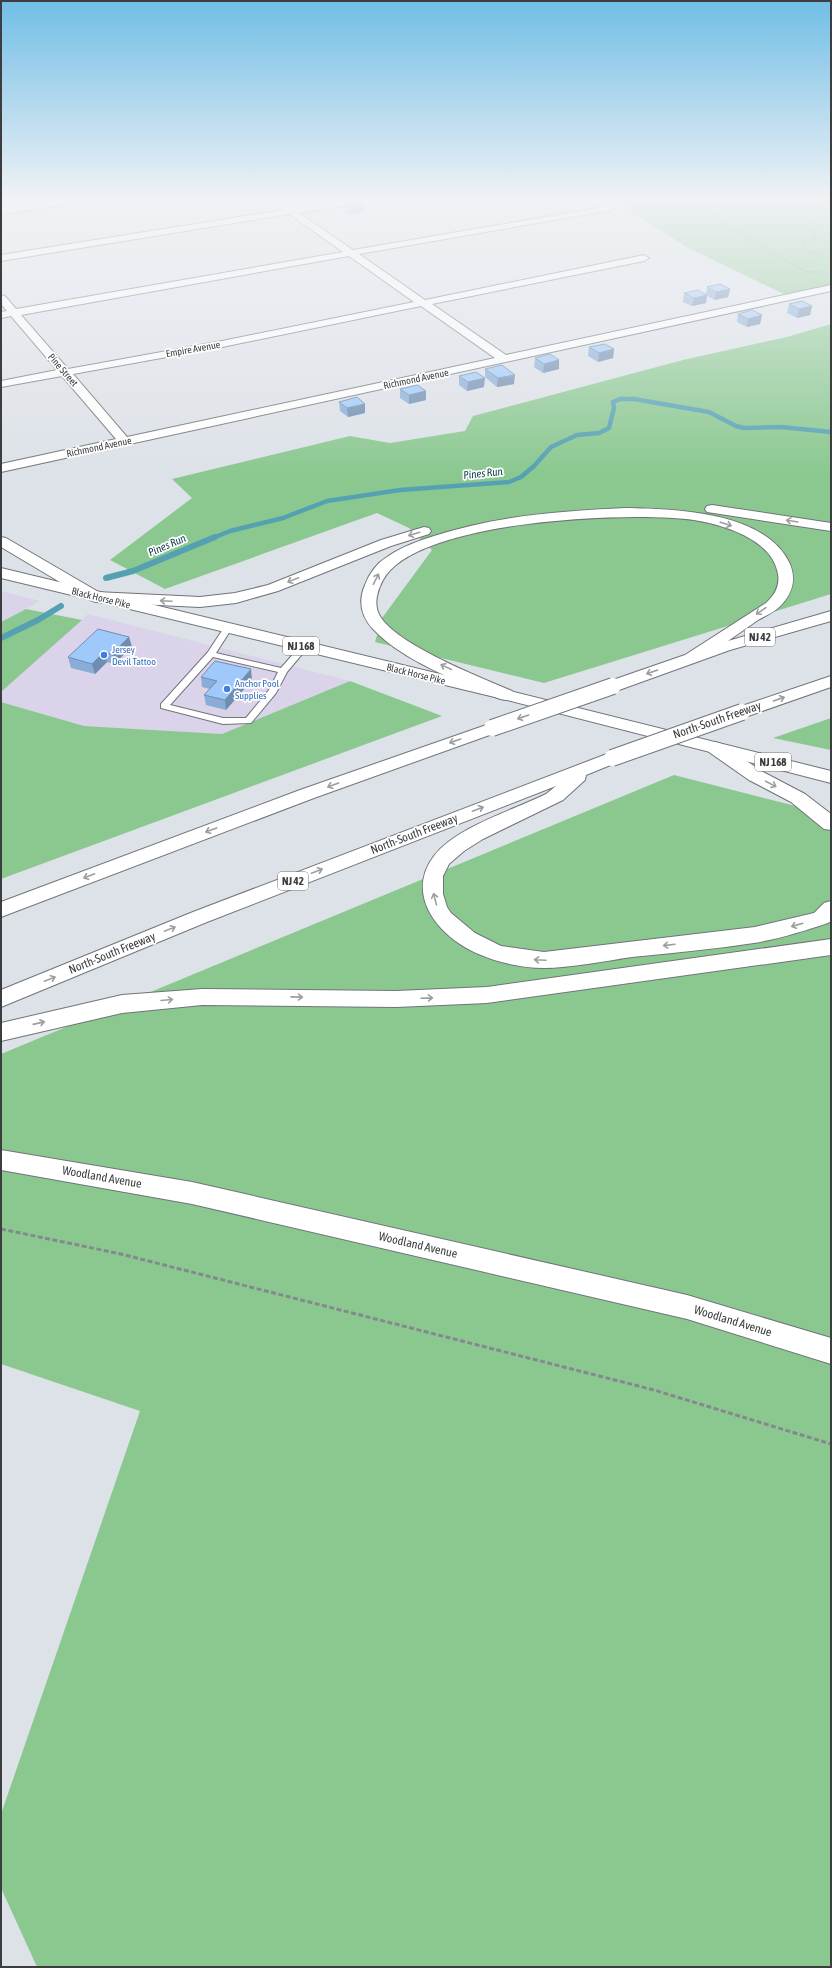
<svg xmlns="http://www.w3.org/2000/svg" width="832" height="1968" font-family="'Asap Condensed',sans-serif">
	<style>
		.commercial { fill: #dbd3e9 }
		.green { fill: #8bc890 }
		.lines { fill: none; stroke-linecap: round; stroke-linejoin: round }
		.stream-far1 { stroke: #55a1b2; stroke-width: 4.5 }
		.stream { stroke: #55a1b2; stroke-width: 6 }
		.service-casing { stroke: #707479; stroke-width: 2 }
		.minor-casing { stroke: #707479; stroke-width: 2 }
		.tertiary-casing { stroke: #707479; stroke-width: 2 }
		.primary-casing { stroke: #707479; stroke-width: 2 }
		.motorway-casing { stroke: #707479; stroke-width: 2 }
		.path-far1 { stroke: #85898c; stroke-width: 1; stroke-dasharray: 2 1; stroke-linecap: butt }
		.path { stroke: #85898c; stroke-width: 3; stroke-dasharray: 5 2.5; stroke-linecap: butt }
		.service { fill: #fff; fill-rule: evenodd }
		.minor { fill: #fff; fill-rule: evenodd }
		.tertiary { fill: #fff; fill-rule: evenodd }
		.primary { fill: #fff; fill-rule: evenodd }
		.motorway { fill: #fff; fill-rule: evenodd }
		.motorway-bridge-casing { stroke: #707479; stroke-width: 18; stroke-linecap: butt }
		.motorway-bridge { stroke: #fff; stroke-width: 16 }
		.wall { fill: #89add8 }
		.shaded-wall { fill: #6f8db0 }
		.building { fill: #9fc9fb; stroke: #6f8db0 }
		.oneway { stroke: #9d9e9f }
		.shop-dot { fill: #3f7fe0; stroke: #fff; stroke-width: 1.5 }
		.labels { text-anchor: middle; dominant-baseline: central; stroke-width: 3.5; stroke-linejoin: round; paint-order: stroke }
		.far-street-label { font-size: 10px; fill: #3b3d3f; stroke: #fff }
		.far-shop-label { font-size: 10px; fill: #366cbe; stroke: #fff; text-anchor: start }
		.far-water-label { font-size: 11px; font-style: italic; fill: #0c3f49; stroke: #fff }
		.shield { fill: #fff; stroke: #767779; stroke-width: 1 }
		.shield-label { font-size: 11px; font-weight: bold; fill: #3b3d3f }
		.street-label { font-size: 12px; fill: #3b3d3f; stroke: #fff }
	</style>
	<rect width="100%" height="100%" fill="#dde2e8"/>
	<path class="commercial" d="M 1,591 L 40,601 L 1,622 Z
		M 88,614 L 350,681 L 222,734 L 84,726 L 1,702 L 1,692 Z"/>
	<path class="green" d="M 613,199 L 831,199 L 831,285 L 784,294 L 688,248 Z
		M 831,324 L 831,594 L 544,683 L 375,642 L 382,618 L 432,550 L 409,528 L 377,513 L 165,589 L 110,560 L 192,498 L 172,479 L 350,436 L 390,443 L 465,431 L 473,416 L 683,360 L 787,337 Z
		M 26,609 L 82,620 L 1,692 L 1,622 Z
		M 350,681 L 442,716 L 1,879 L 1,702 L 84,726 L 222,734 Z
		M 831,718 L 831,750 L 773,738 Z
		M 674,775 L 831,815 L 831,1967 L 37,1967 L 1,1888 L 1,1814 L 140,1411 L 1,1364 L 1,1054 Z"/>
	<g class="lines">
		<path class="stream-far1" d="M 213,538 L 230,531 L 283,518 L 327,501 L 400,490 L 509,482 L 521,477 L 534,466 L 551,447 L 577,435 L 599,433 L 609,428 L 614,408 L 613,402 L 620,399 L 634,399 L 709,412 L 736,426 L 744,428 L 781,427 L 831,432"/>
		<path class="stream" d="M 106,578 L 133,571 L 215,537
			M 1,638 L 38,620 L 61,606"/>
		<defs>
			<path id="service" d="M 225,626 L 231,626 L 232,628 L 216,653 L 281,668 L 301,645 L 307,645 L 308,647 L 287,672 L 276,693 L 251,723 L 223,724 L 161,708 L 161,704 L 208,652 ZM 213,657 L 278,672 L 269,690 L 246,718 L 223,718 L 170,705 Z"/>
			<path id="minor" d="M 67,199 L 87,199 L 83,202 L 1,214 L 1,208 Z
				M 269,199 L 278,199 L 293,208 L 353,199 L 372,199 L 368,202 L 299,213 L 353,250 L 615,205 L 616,207 L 612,210 L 359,254 L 425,300 L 644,255 L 649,258 L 644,261 L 432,304 L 506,355 L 831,285 L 831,291 L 1,472 L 1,464 L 116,439 L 62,376 L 1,387 L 1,381 L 57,370 L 11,316 L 1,318 L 1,312 L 7,311 L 1,304 L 1,295 L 5,296 L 16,309 L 343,252 L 289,214 L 1,261 L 1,255 L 283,210 ZM 349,256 L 414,302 L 222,341 L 68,369 L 21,315 ZM 421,306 L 495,358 L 127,437 L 73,374 L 222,347 Z
				M 1,1150 L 192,1182 L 687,1295 L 831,1338 L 831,1364 L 687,1319 L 192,1204 L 1,1170 Z"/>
			<path id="tertiary" d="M 1,537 L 6,538 L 102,594 L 104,597 L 102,600 L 90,600 L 1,547 Z"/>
			<path id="primary" d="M 1,568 L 506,690 L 831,771 L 831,783 L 503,699 L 1,578 Z"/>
			<path id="motorway" d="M 712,505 L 831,523 L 831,531 L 707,512 L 705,509 L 707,506 Z
				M 625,508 C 674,509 766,511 790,564 C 796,579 793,591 783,603 C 777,611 767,615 758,620 C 748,627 738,634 728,641 L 831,611 L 831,621 L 730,650 L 619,690 L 613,691 L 607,690 L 604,686 L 607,682 L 685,655 L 766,603 C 775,595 780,586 778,574 C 772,539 724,525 694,520 C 631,511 415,520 383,580 C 378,589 374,602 378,612 C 389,642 482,678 512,691 L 515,695 L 512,699 L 506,700 L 500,699 C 459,681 404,662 373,629 C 361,616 358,601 365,585 C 369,574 377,563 387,557 C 401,547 418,541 434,536 C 495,516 560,511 625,508 Z
				M 424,527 L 429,528 L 431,531 L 429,534 L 391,546 L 278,591 L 236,603 L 200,607 L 96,602 L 90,600 L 88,597 L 90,594 L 96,592 L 200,597 L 235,593 L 268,585 L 381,540 Z
				M 831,676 L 831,687 L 748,716 L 742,717 L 736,716 L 733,712 L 736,708 Z
				M 492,723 L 498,724 L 501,728 L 498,732 L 314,798 L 1,917 L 1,902 L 300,790 Z
				M 715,742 L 721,744 L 763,772 L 805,794 L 831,814 L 831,830 L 824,829 L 791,802 L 749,780 L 709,752 L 706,748 L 709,744 Z
				M 612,752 L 618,754 L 621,758 L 618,762 L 586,775 L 585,780 L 563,800 L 483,839 L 464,851 L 449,864 L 443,876 L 443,894 L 447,907 L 451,913 L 475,933 L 501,946 L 544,952 L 755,927 L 814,913 L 824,903 L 831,901 L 831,921 L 828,923 C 804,931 779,939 754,943 C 714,949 673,953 632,957 C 605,961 570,968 544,968 C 523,968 500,963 481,955 C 442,940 403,897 434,856 C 456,827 514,810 546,794 L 556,786 L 207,922 L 1,1007 L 1,990 L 193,912 Z
				M 831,939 L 831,955 L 487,1003 L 396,1007 L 202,1005 L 122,1013 L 1,1041 L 1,1023 L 122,995 L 202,989 L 396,991 L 487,987 Z"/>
		</defs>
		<use href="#service" class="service-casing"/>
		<use href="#minor" class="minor-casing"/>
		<use href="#tertiary" class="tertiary-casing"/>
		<use href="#primary" class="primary-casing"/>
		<use href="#motorway" class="motorway-casing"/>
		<path class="path-far1" d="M 702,199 L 713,216 L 767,250 L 807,272 L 822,272
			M 831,215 L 814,223 L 815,238 L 802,244 L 808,251 L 831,259"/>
		<path class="path" d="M 1,1229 L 121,1254 L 654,1390 L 831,1444"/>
		<use href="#service" class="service"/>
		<use href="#minor" class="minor"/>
		<use href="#tertiary" class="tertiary"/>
		<use href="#primary" class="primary"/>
		<use href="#motorway" class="motorway"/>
		<defs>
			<path id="motorway-bridge" d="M 492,728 L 613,686
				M 612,758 L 742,712"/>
		</defs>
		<use href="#motorway-bridge" class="motorway-bridge-casing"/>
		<use href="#motorway-bridge" class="motorway-bridge"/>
	</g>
	<path class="wall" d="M 343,203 L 364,205 L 364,212 L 349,215 L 343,211 Z
		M 707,287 L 730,289 L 728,297 L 715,300 L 707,296 L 706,303 L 692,306 L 683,302 L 684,293 L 706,294 Z
		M 789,304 L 812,306 L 810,315 L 797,318 L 787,313 Z
		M 738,314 L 762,315 L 760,324 L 747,327 L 737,322 Z
		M 589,347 L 614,349 L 613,358 L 598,362 L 588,356 Z
		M 535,358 L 559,360 L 559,369 L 543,373 L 534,367 Z
		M 485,369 L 514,384 L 497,387 L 485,377 Z
		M 459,376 L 484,387 L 467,391 L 459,385 Z
		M 400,389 L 426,391 L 426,400 L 409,404 L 400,398 Z
		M 339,402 L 365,413 L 348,417 L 340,411 Z
		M 129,637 L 132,647 L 114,664 L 107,662 L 95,674 L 71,668 L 68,657 Z
		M 201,677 L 252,680 L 226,710 L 206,705 L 204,695 L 210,689 L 202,687 Z"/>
	<path class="shaded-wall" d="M 364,205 L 364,212 L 349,215 L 349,207 Z
		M 730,289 L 728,297 L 715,300 L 716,292 Z
		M 707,295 L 706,303 L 692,306 L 694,298 Z
		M 812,306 L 810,315 L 797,318 L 799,309 Z
		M 762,315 L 760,324 L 747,327 L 748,319 Z
		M 614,349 L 613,358 L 598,362 L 599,353 Z
		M 559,360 L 559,369 L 543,373 L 544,364 Z
		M 515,375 L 514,384 L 497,387 L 498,378 Z
		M 485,378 L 484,387 L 467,391 L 468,382 Z
		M 426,391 L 426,400 L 409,404 L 409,395 Z
		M 365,404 L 365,413 L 348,417 L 347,408 Z
		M 129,637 L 132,647 L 114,664 L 112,654 Z
		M 104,652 L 107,662 L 95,674 L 92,664 Z
		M 251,669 L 252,680 L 226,710 L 225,700 Z"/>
	<path class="building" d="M 358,201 L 364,205 L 349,207 L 343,203 Z
		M 720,284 L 730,289 L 716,292 L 707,287 Z
		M 698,290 L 707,295 L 694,298 L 684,293 Z
		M 802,301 L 812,306 L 799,309 L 789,304 Z
		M 752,310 L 762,315 L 748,319 L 738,314 Z
		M 605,344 L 614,349 L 599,353 L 589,347 Z
		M 550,354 L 559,360 L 544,364 L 535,358 Z
		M 502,365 L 515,375 L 498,378 L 485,369 Z
		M 476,372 L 485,378 L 468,382 L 459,376 Z
		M 417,385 L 426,391 L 409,395 L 400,389 Z
		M 357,397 L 365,404 L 347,408 L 339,402 Z
		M 98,629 L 129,637 L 112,654 L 104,652 L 92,664 L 68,657 Z
		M 215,661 L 251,669 L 225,700 L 204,695 L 217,681 L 201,677 Z"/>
	<defs><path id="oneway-shaft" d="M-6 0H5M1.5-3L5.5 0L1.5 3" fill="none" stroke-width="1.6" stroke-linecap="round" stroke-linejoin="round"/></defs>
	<g class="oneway">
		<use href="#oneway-shaft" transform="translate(792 521) rotate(-171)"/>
		<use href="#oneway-shaft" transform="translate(726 524) rotate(18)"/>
		<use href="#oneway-shaft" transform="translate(414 534) rotate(163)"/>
		<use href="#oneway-shaft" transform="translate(376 579) rotate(-63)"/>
		<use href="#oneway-shaft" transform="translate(293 580) rotate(158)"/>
		<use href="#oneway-shaft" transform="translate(166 601) rotate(-177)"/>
		<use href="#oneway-shaft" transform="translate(761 611) rotate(146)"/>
		<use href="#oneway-shaft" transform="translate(446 667) rotate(-155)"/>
		<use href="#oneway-shaft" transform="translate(652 672) rotate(161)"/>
		<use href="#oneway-shaft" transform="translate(779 699) rotate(-19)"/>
		<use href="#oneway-shaft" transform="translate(523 717) rotate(161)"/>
		<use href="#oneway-shaft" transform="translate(455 741) rotate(161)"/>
		<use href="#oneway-shaft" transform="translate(771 784) rotate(28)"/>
		<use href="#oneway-shaft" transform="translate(333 785) rotate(160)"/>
		<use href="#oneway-shaft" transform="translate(478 809) rotate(-21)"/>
		<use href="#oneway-shaft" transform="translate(211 830) rotate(160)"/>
		<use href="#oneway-shaft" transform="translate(317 871) rotate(-21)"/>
		<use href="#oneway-shaft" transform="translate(89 876) rotate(159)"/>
		<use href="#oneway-shaft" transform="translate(435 899) rotate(-104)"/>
		<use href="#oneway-shaft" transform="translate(797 925) rotate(164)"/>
		<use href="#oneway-shaft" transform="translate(170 929) rotate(-22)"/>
		<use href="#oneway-shaft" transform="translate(669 945) rotate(173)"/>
		<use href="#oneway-shaft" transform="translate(540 960) rotate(-177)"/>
		<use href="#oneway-shaft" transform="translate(50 979) rotate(-22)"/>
		<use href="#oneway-shaft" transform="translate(297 997) rotate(1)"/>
		<use href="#oneway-shaft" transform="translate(427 998) rotate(-2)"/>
		<use href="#oneway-shaft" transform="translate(167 1000) rotate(-5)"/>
		<use href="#oneway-shaft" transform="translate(39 1023) rotate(-13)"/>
	</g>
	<linearGradient id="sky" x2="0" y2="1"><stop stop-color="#71bee6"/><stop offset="0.42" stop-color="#f0f2f5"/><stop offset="1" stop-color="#f0f2f5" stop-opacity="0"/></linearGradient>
	<rect width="832" height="474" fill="url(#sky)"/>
	<g class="shop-dot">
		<circle cx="104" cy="655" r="4"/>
		<circle cx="227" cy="689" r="4"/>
	</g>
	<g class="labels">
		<g class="far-street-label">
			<text transform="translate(193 349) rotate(-10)">Empire Avenue</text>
			<text transform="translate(63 370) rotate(49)">Pine Street</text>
			<text transform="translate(416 379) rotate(-12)">Richmond Avenue</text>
			<text transform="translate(99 447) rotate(-12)">Richmond Avenue</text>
			<text transform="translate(101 598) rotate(14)">Black Horse Pike</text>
			<text transform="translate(416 674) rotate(14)">Black Horse Pike</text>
		</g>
		<g class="far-shop-label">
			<text x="112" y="649">Jersey<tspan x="112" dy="12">Devil Tattoo</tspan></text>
			<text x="235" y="683">Anchor Pool<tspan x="235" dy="12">Supplies</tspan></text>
		</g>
		<g class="far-water-label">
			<text transform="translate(483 473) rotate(-6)">Pines Run</text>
			<text transform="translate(167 545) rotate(-23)">Pines Run</text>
		</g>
		<g class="shield">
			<rect x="745" y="628" width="30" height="18" rx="3"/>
			<rect x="283" y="637" width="36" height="18" rx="3"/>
			<rect x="755" y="753" width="36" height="18" rx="3"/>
			<rect x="278" y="872" width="30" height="18" rx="3"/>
		</g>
		<g class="shield-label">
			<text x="760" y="637">NJ 42</text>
			<text x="301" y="646">NJ 168</text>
			<text x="773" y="762">NJ 168</text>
			<text x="293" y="881">NJ 42</text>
		</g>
		<g class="street-label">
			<text transform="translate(717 720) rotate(-19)">North-South Freeway</text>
			<text transform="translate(414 834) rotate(-21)">North-South Freeway</text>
			<text transform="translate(112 953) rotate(-22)">North-South Freeway</text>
			<text transform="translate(102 1177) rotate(10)">Woodland Avenue</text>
			<text transform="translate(418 1245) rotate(13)">Woodland Avenue</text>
			<text transform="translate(733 1321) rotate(17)">Woodland Avenue</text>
		</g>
	</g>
	<rect width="832" height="1968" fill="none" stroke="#3b3d3f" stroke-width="4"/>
</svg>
